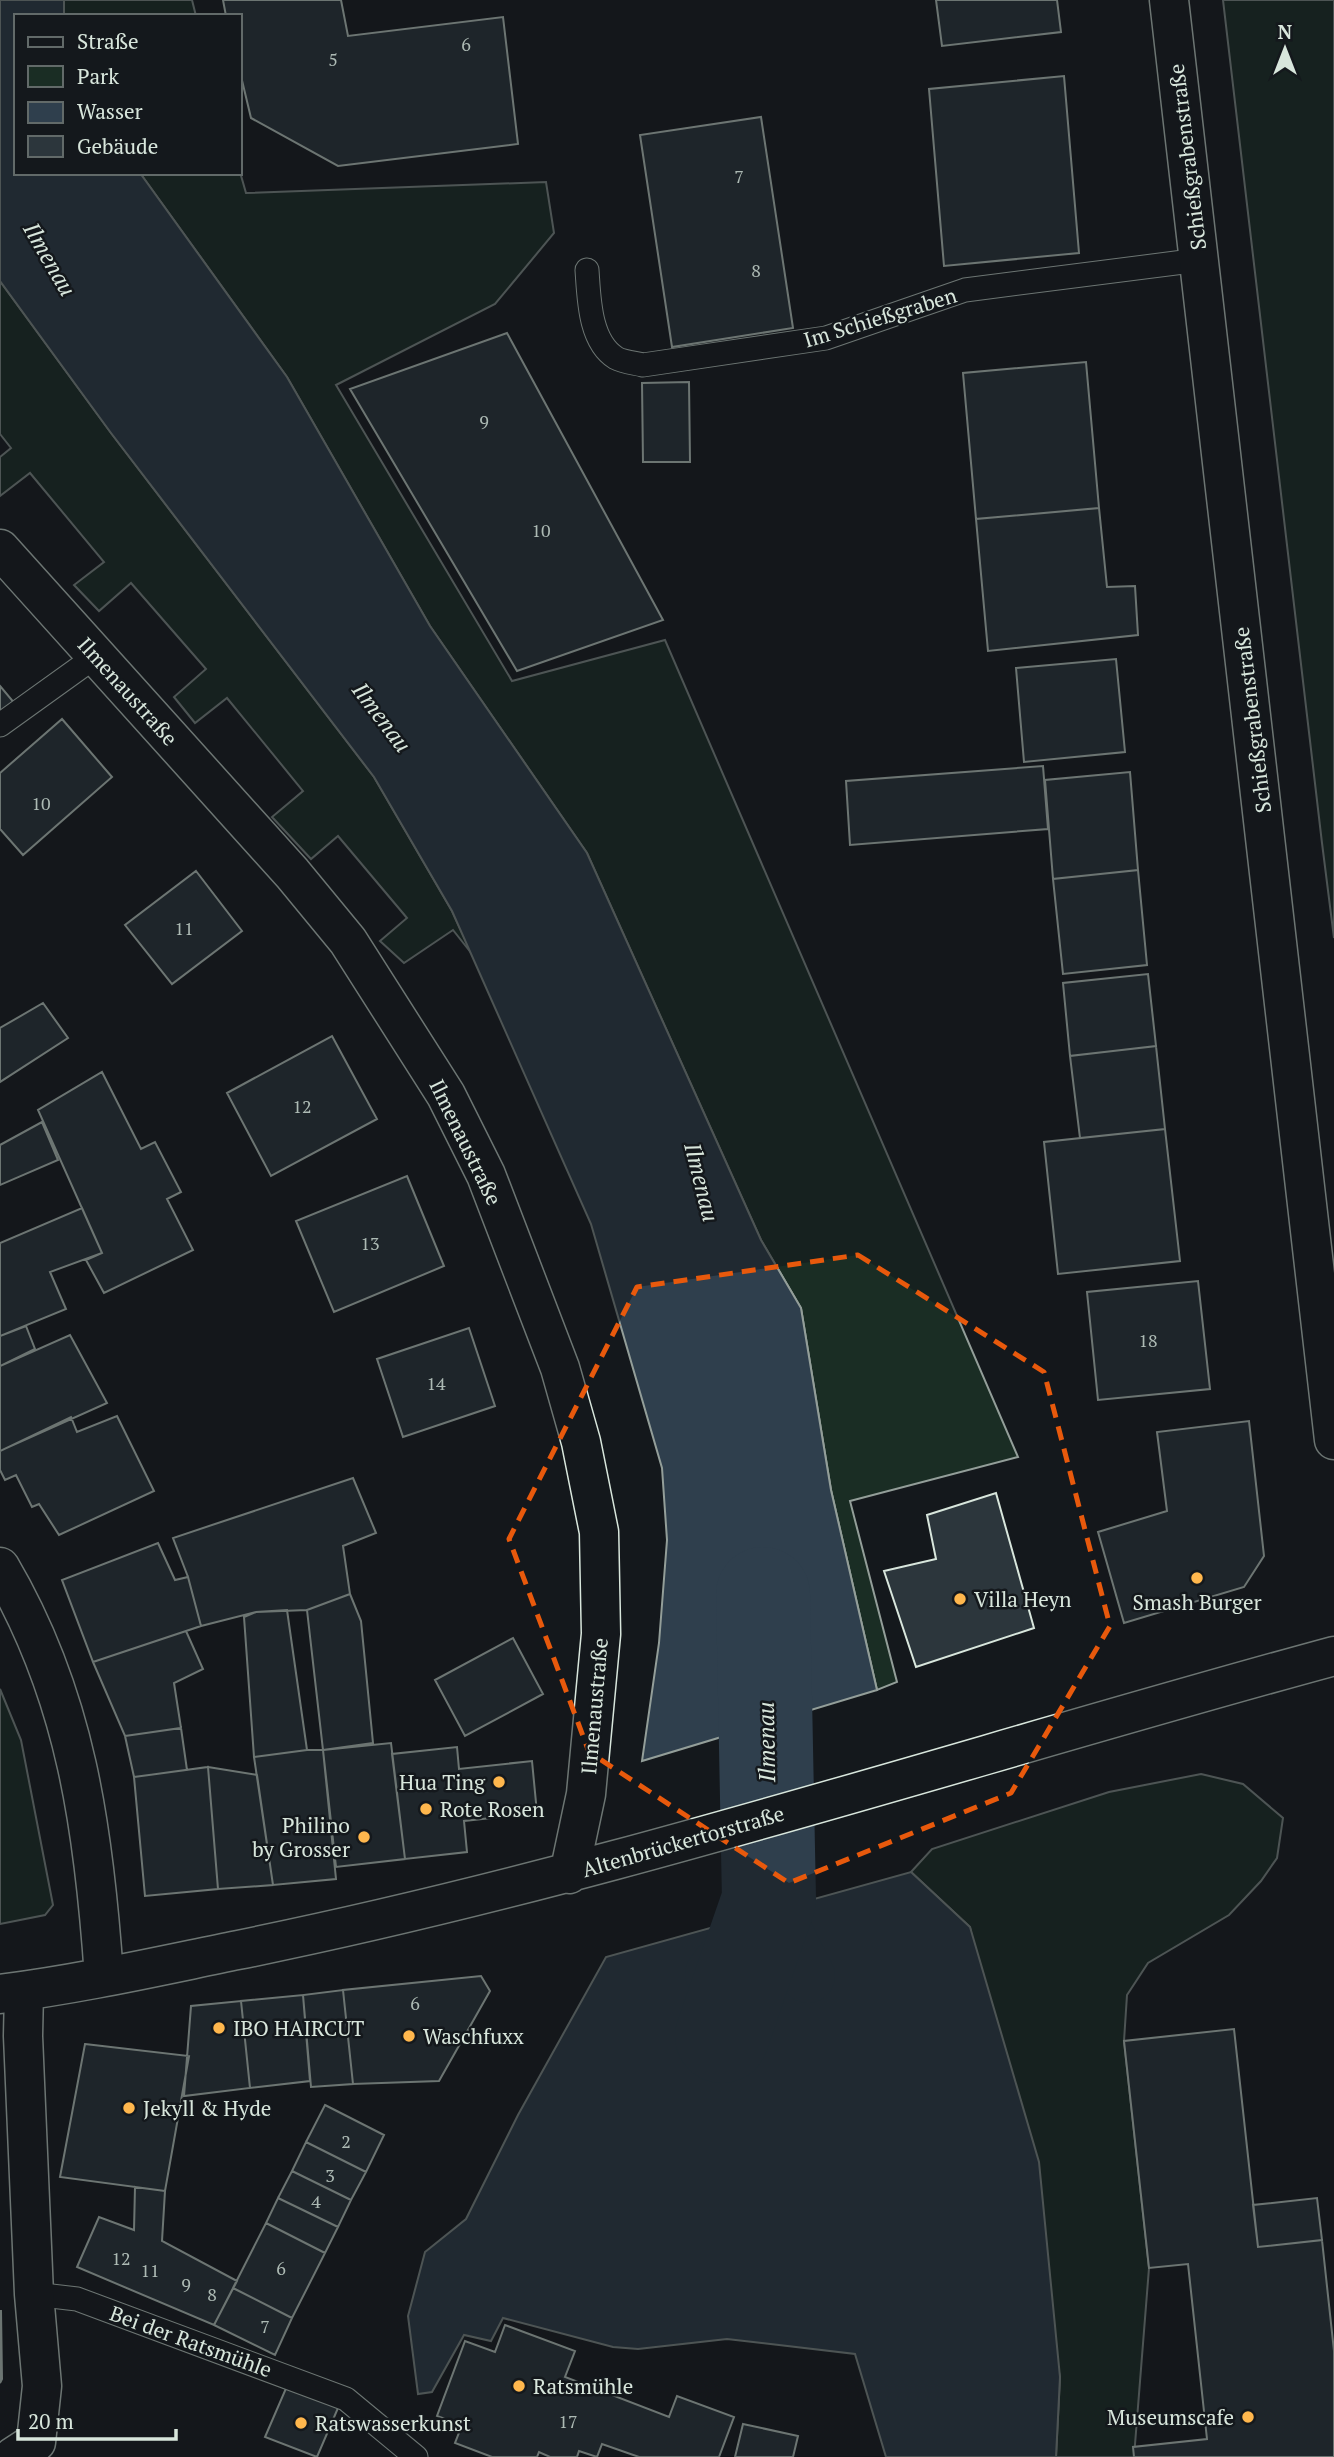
<svg xmlns="http://www.w3.org/2000/svg" width="1334" height="2457" font-family="'PT Serif',serif">
	<style>
		.green { fill: #1a2d24; stroke: #939e99; stroke-width: 2 }
		.water { fill: #2f3f4d; stroke: #939e99; stroke-width: 2 }
		.lines { fill: none; stroke-linecap: round; stroke-linejoin: round }
		.canal { stroke: #2f3f4d; stroke-width: 54 }
		.river { stroke: #2f3f4d; stroke-width: 94 }
		.building { fill: #2c363c; stroke: #d8e6dc; stroke-width: 2 }
		.lane-casing { stroke: #d8e6dc; stroke-width: 25 }
		.street-casing { stroke: #d8e6dc; stroke-width: 41 }
		.secondary-casing { stroke: #d8e6dc; stroke-width: 41 }
		.lane { stroke: #14181c; stroke-width: 23 }
		.street { stroke: #14181c; stroke-width: 38 }
		.secondary { stroke: #14181c; stroke-width: 38 }
		.marked { fill: none; stroke: #e8590c; stroke-width: 5; stroke-dasharray: 14 9; stroke-linejoin: round }
		.poi-dot { fill: #ffb74d; stroke: #14181c; stroke-width: 2.5 }
		.labels { text-anchor: middle; dominant-baseline: central; stroke-width: 5; stroke-linejoin: round; paint-order: stroke }
		.number-label { font-size: 18px; fill: #adbab4 }
		.street-label { font-size: 21px; fill: #d8e6dc; stroke: #14181c }
		.poi-label { font-size: 21px; fill: #d8e6dc; stroke: #14181c; text-anchor: start }
		.water-label { font-size: 23px; font-style: italic; fill: #d8e6dc; stroke: #14181c }
	</style>
	<rect width="100%" height="100%" fill="#14181c"/>
	<path class="green" d="M 64,0 L 192,0 L 196,16 L 64,16 Z
		M 1223,0 L 1334,0 L 1334,938 L 1322,843 Z
		M 240,172 L 246,193 L 546,182 L 554,233 L 495,304 L 336,385 L 512,681 L 665,640 L 1018,1457 L 850,1501 L 897,1682 L 877,1690 L 831,1490 L 801,1308 L 761,1240 L 587,853 L 430,626 L 287,377 L 140,173 Z
		M 0,281 L 111,433 L 374,777 L 452,911 L 472,954 L 453,930 L 404,963 L 380,941 L 407,918 L 338,836 L 311,859 L 272,817 L 303,791 L 227,698 L 195,723 L 174,697 L 206,669 L 131,583 L 99,611 L 74,585 L 104,562 L 30,473 L 0,496 L 0,457 L 11,448 L 0,434 Z
		M 0,1689 L 21,1740 L 53,1905 L 45,1915 L 0,1924 Z
		M 1201,1774 L 1243,1784 L 1283,1818 L 1277,1858 L 1261,1881 L 1229,1915 L 1148,1963 L 1127,1995 L 1124,2041 L 1149,2268 L 1134,2457 L 1056,2457 L 1060,2377 L 970,1927 L 911,1872 L 932,1849 L 1109,1792 Z"/>
	<path class="water" d="M 0,0 L 64,0 L 64,16 L 16,16 L 16,173 L 140,173 L 287,377 L 430,626 L 587,853 L 761,1240 L 801,1308 L 831,1490 L 877,1690 L 642,1761 L 659,1643 L 667,1540 L 662,1468 L 591,1224 L 452,911 L 374,777 L 111,433 L 0,281 Z
		M 911,1872 L 970,1927 L 1039,2162 L 1060,2377 L 1056,2457 L 886,2457 L 855,2354 L 727,2339 L 638,2349 L 613,2347 L 503,2318 L 491,2341 L 464,2335 L 432,2392 L 418,2394 L 408,2316 L 425,2252 L 466,2219 L 518,2115 L 606,1957 Z"/>
	<g class="lines">
		<path class="canal" d="M 712,1974 L 769,1900 L 808,1976"/>
		<path class="river" d="M 722,2036 L 769,1900 L 763,1594"/>
	</g>
	<path class="building" d="M 223,0 L 341,0 L 348,36 L 503,17 L 518,144 L 338,166 L 251,118 L 240,72 L 240,16 L 226,16 Z
		M 936,0 L 1057,0 L 1061,32 L 942,46 Z
		M 1064,76 L 1079,253 L 944,266 L 929,89 Z
		M 761,117 L 793,328 L 672,347 L 640,135 Z
		M 507,333 L 663,620 L 517,671 L 350,389 Z
		M 1086,362 L 1099,508 L 976,519 L 963,373 Z
		M 689,382 L 690,462 L 643,462 L 642,383 Z
		M 1099,508 L 1107,587 L 1135,586 L 1138,635 L 988,651 L 976,519 Z
		M 1116,659 L 1125,752 L 1024,762 L 1016,668 Z
		M 0,686 L 16,705 L 0,716 Z
		M 62,719 L 112,777 L 23,855 L 0,829 L 0,773 Z
		M 1043,766 L 1048,829 L 850,845 L 846,781 Z
		M 1130,772 L 1138,870 L 1053,879 L 1045,780 Z
		M 1138,870 L 1147,965 L 1063,974 L 1053,879 Z
		M 196,871 L 242,931 L 172,984 L 125,925 Z
		M 1148,974 L 1156,1046 L 1070,1056 L 1063,983 Z
		M 43,1003 L 68,1038 L 0,1082 L 0,1028 Z
		M 332,1036 L 377,1119 L 271,1176 L 227,1093 Z
		M 1156,1046 L 1165,1129 L 1080,1138 L 1070,1056 Z
		M 102,1072 L 141,1149 L 155,1142 L 181,1192 L 167,1199 L 193,1250 L 104,1293 L 86,1260 L 102,1253 L 38,1110 Z
		M 42,1122 L 58,1160 L 0,1185 L 0,1145 Z
		M 1165,1129 L 1180,1261 L 1058,1274 L 1044,1142 Z
		M 407,1176 L 444,1266 L 334,1312 L 296,1221 Z
		M 82,1208 L 102,1253 L 50,1272 L 66,1309 L 0,1336 L 0,1243 Z
		M 1198,1281 L 1210,1389 L 1098,1400 L 1087,1292 Z
		M 26,1326 L 35,1349 L 0,1366 L 0,1336 Z
		M 469,1328 L 495,1406 L 403,1437 L 377,1359 Z
		M 70,1335 L 107,1403 L 0,1451 L 0,1366 Z
		M 117,1416 L 154,1491 L 59,1535 L 39,1504 L 32,1507 L 16,1475 L 5,1480 L 0,1470 L 0,1451 L 71,1417 L 77,1432 Z
		M 1249,1421 L 1264,1556 L 1244,1587 L 1124,1623 L 1098,1532 L 1167,1511 L 1157,1432 Z
		M 353,1478 L 376,1533 L 343,1546 L 350,1594 L 307,1610 L 256,1612 L 201,1626 L 188,1577 L 173,1538 Z
		M 996,1493 L 1034,1628 L 916,1667 L 884,1571 L 936,1559 L 927,1515 Z
		M 158,1543 L 175,1580 L 188,1577 L 201,1626 L 93,1662 L 62,1580 Z
		M 350,1594 L 361,1621 L 373,1743 L 323,1750 L 307,1610 Z
		M 287,1610 L 307,1750 L 254,1757 L 244,1617 L 256,1612 Z
		M 186,1631 L 203,1669 L 174,1683 L 181,1728 L 125,1736 L 93,1662 Z
		M 513,1638 L 543,1694 L 465,1736 L 435,1680 Z
		M 181,1728 L 187,1770 L 134,1777 L 125,1736 Z
		M 391,1743 L 405,1859 L 336,1867 L 323,1750 Z
		M 457,1747 L 459,1769 L 532,1761 L 537,1813 L 464,1821 L 467,1852 L 405,1859 L 392,1754 Z
		M 307,1750 L 323,1750 L 336,1879 L 273,1885 L 254,1757 Z
		M 208,1767 L 218,1889 L 145,1896 L 134,1777 Z
		M 208,1767 L 257,1775 L 273,1885 L 218,1889 Z
		M 481,1976 L 490,1991 L 439,2081 L 353,2084 L 343,1990 Z
		M 343,1990 L 353,2084 L 311,2087 L 303,1995 Z
		M 303,1995 L 310,2081 L 250,2088 L 241,2001 Z
		M 241,2001 L 250,2088 L 184,2096 L 191,2006 Z
		M 1234,2029 L 1258,2247 L 1322,2240 L 1334,2351 L 1334,2457 L 1134,2457 L 1133,2447 L 1207,2439 L 1188,2264 L 1149,2268 L 1124,2041 Z
		M 85,2044 L 189,2056 L 165,2191 L 60,2177 Z
		M 325,2105 L 384,2135 L 366,2172 L 306,2142 Z
		M 306,2142 L 366,2172 L 351,2200 L 292,2171 Z
		M 292,2171 L 351,2200 L 338,2227 L 278,2198 Z
		M 135,2187 L 165,2191 L 162,2241 L 237,2281 L 214,2325 L 77,2267 L 99,2217 L 134,2230 Z
		M 278,2198 L 338,2227 L 325,2253 L 266,2223 Z
		M 1317,2198 L 1322,2240 L 1258,2247 L 1253,2205 Z
		M 266,2223 L 325,2253 L 292,2318 L 233,2288 Z
		M 233,2288 L 292,2318 L 275,2355 L 214,2325 Z
		M 1,2311 L 2,2379 L 0,2383 L 0,2311 Z
		M 505,2325 L 575,2351 L 565,2377 L 669,2417 L 677,2396 L 734,2417 L 719,2457 L 639,2457 L 602,2444 L 597,2457 L 579,2451 L 577,2457 L 550,2457 L 539,2452 L 537,2457 L 492,2457 L 455,2443 L 462,2425 L 437,2416 L 465,2341 L 495,2352 Z
		M 287,2386 L 338,2408 L 317,2457 L 265,2437 Z
		M 743,2424 L 798,2436 L 793,2457 L 735,2457 Z"/>
	<g class="lines">
		<defs>
			<path id="lane" d="M 587,270 C 589,297 589,341 616,358 C 623,362 635,363 643,365 L 826,338 L 965,290 L 1199,260
				M 0,725 L 96,656
				M 34,2294 L 77,2299 L 346,2399 L 416,2457"/>
			<path id="street" d="M 0,549 L 292,873 L 348,941 L 446,1095 L 486,1175 L 560,1368 L 581,1442 L 599,1532 L 601,1634 L 586,1794 L 569,1874
				M 0,1567 C 76,1696 94,1830 104,1977
				M 0,1994 C 80,1984 159,1966 238,1950 C 609,1875 969,1755 1334,1656
				M 13,2457 L 36,2442 L 42,2386 L 34,2294 L 23,2036 L 24,1991"/>
			<path id="secondary" d="M 1169,0 L 1334,1440"/>
		</defs>
		<use href="#lane" class="lane-casing"/>
		<use href="#street" class="street-casing"/>
		<use href="#secondary" class="secondary-casing"/>
		<use href="#lane" class="lane"/>
		<use href="#street" class="street"/>
		<use href="#secondary" class="secondary"/>
	</g>
	<path d="M0 0H1334V2457H0ZM 858,1255 L 1044,1372 L 1110,1626 L 1011,1793 L 789,1883 L 589,1752 L 509,1539 L 637,1287 Z" fill="#14181c" fill-opacity=".55" fill-rule="evenodd"/>
	<path class="marked" d="M 858,1255 L 1044,1372 L 1110,1626 L 1011,1793 L 789,1883 L 589,1752 L 509,1539 L 637,1287 Z"/>
	<g class="poi-dot">
		<circle cx="1197" cy="1578" r="7"/>
		<circle cx="960" cy="1599" r="7"/>
		<circle cx="499" cy="1782" r="7"/>
		<circle cx="426" cy="1809" r="7"/>
		<circle cx="364" cy="1837" r="7"/>
		<circle cx="219" cy="2028" r="7"/>
		<circle cx="409" cy="2036" r="7"/>
		<circle cx="129" cy="2108" r="7"/>
		<circle cx="519" cy="2386" r="7"/>
		<circle cx="1248" cy="2417" r="7"/>
		<circle cx="301" cy="2423" r="7"/>
	</g>
	<g class="labels">
		<g class="number-label">
			<text x="466" y="44">6</text>
			<text x="333" y="59">5</text>
			<text x="739" y="176">7</text>
			<text x="756" y="270">8</text>
			<text x="484" y="421">9</text>
			<text x="541" y="530">10</text>
			<text x="41" y="803">10</text>
			<text x="184" y="928">11</text>
			<text x="302" y="1106">12</text>
			<text x="370" y="1243">13</text>
			<text x="1148" y="1340">18</text>
			<text x="436" y="1383">14</text>
			<text x="415" y="2003">6</text>
			<text x="346" y="2141">2</text>
			<text x="330" y="2175">3</text>
			<text x="316" y="2201">4</text>
			<text x="121" y="2258">12</text>
			<text x="281" y="2268">6</text>
			<text x="150" y="2270">11</text>
			<text x="186" y="2284">9</text>
			<text x="212" y="2294">8</text>
			<text x="265" y="2326">7</text>
			<text x="568" y="2421">17</text>
		</g>
		<g class="street-label">
			<text transform="translate(1187 157) rotate(-97)">Schießgrabenstraße</text>
			<text transform="translate(880 317) rotate(-17)">Im Schießgraben</text>
			<text transform="translate(128 691) rotate(48)">Ilmenaustraße</text>
			<text transform="translate(1252 720) rotate(-97)">Schießgrabenstraße</text>
			<text transform="translate(466 1142) rotate(64)">Ilmenaustraße</text>
			<text transform="translate(594 1706) rotate(-85)">Ilmenaustraße</text>
			<text transform="translate(683 1841) rotate(-16)">Altenbrückertorstraße</text>
			<text transform="translate(191 2341) rotate(20)">Bei der Ratsmühle</text>
		</g>
		<g class="poi-label">
			<text x="974" y="1599">Villa Heyn</text>
			<text x="1197" y="1602" text-anchor="middle">Smash Burger</text>
			<text x="485" y="1782" text-anchor="end">Hua Ting</text>
			<text x="440" y="1809">Rote Rosen</text>
			<text x="350" y="1825" text-anchor="end">Philino<tspan x="350" dy="24">by Grosser</tspan></text>
			<text x="233" y="2028">IBO HAIRCUT</text>
			<text x="423" y="2036">Waschfuxx</text>
			<text x="143" y="2108">Jekyll &amp; Hyde</text>
			<text x="533" y="2386">Ratsmühle</text>
			<text x="1234" y="2417" text-anchor="end">Museumscafe</text>
			<text x="315" y="2423">Ratswasserkunst</text>
		</g>
		<g class="water-label">
			<text transform="translate(50 259) rotate(60)">Ilmenau</text>
			<text transform="translate(382 717) rotate(53)">Ilmenau</text>
			<text transform="translate(702 1182) rotate(76)">Ilmenau</text>
			<text transform="translate(766 1742) rotate(-91)">Ilmenau</text>
		</g>
	</g>
	<rect x="14" y="14" width="228" height="161" fill="#14181c" stroke="#626a69" stroke-width="2"/>
	<rect x="28" y="37" width="35" height="10" fill="#14181c" stroke="#626a69" stroke-width="2"/>
	<text x="77" y="49" font-size="21" fill="#d8e6dc">Straße</text>
	<rect x="28" y="66" width="35" height="21" fill="#1a2d24" stroke="#626a69" stroke-width="2"/>
	<text x="77" y="84" font-size="21" fill="#d8e6dc">Park</text>
	<rect x="28" y="102" width="35" height="21" fill="#2f3f4d" stroke="#626a69" stroke-width="2"/>
	<text x="77" y="119" font-size="21" fill="#d8e6dc">Wasser</text>
	<rect x="28" y="136" width="35" height="21" fill="#2c363c" stroke="#626a69" stroke-width="2"/>
	<text x="77" y="154" font-size="21" fill="#d8e6dc">Gebäude</text>
	<g transform="translate(1285 49)" stroke="#14181c" stroke-width="5" paint-order="stroke">
	<path d="M0-5L12 26L0 18L-12 26Z" fill="#d8e6dc"/>
	<text y="-10" font-size="19" font-weight="bold" text-anchor="middle" fill="#d8e6dc">N</text>
	</g>
	<path d="M18 2429v10h158v-10" fill="none" stroke="#d8e6dc" stroke-width="3.5"/>
	<text x="28" y="2429" font-size="21" fill="#d8e6dc" stroke="#14181c" stroke-width="5" paint-order="stroke">20 m</text>
</svg>
